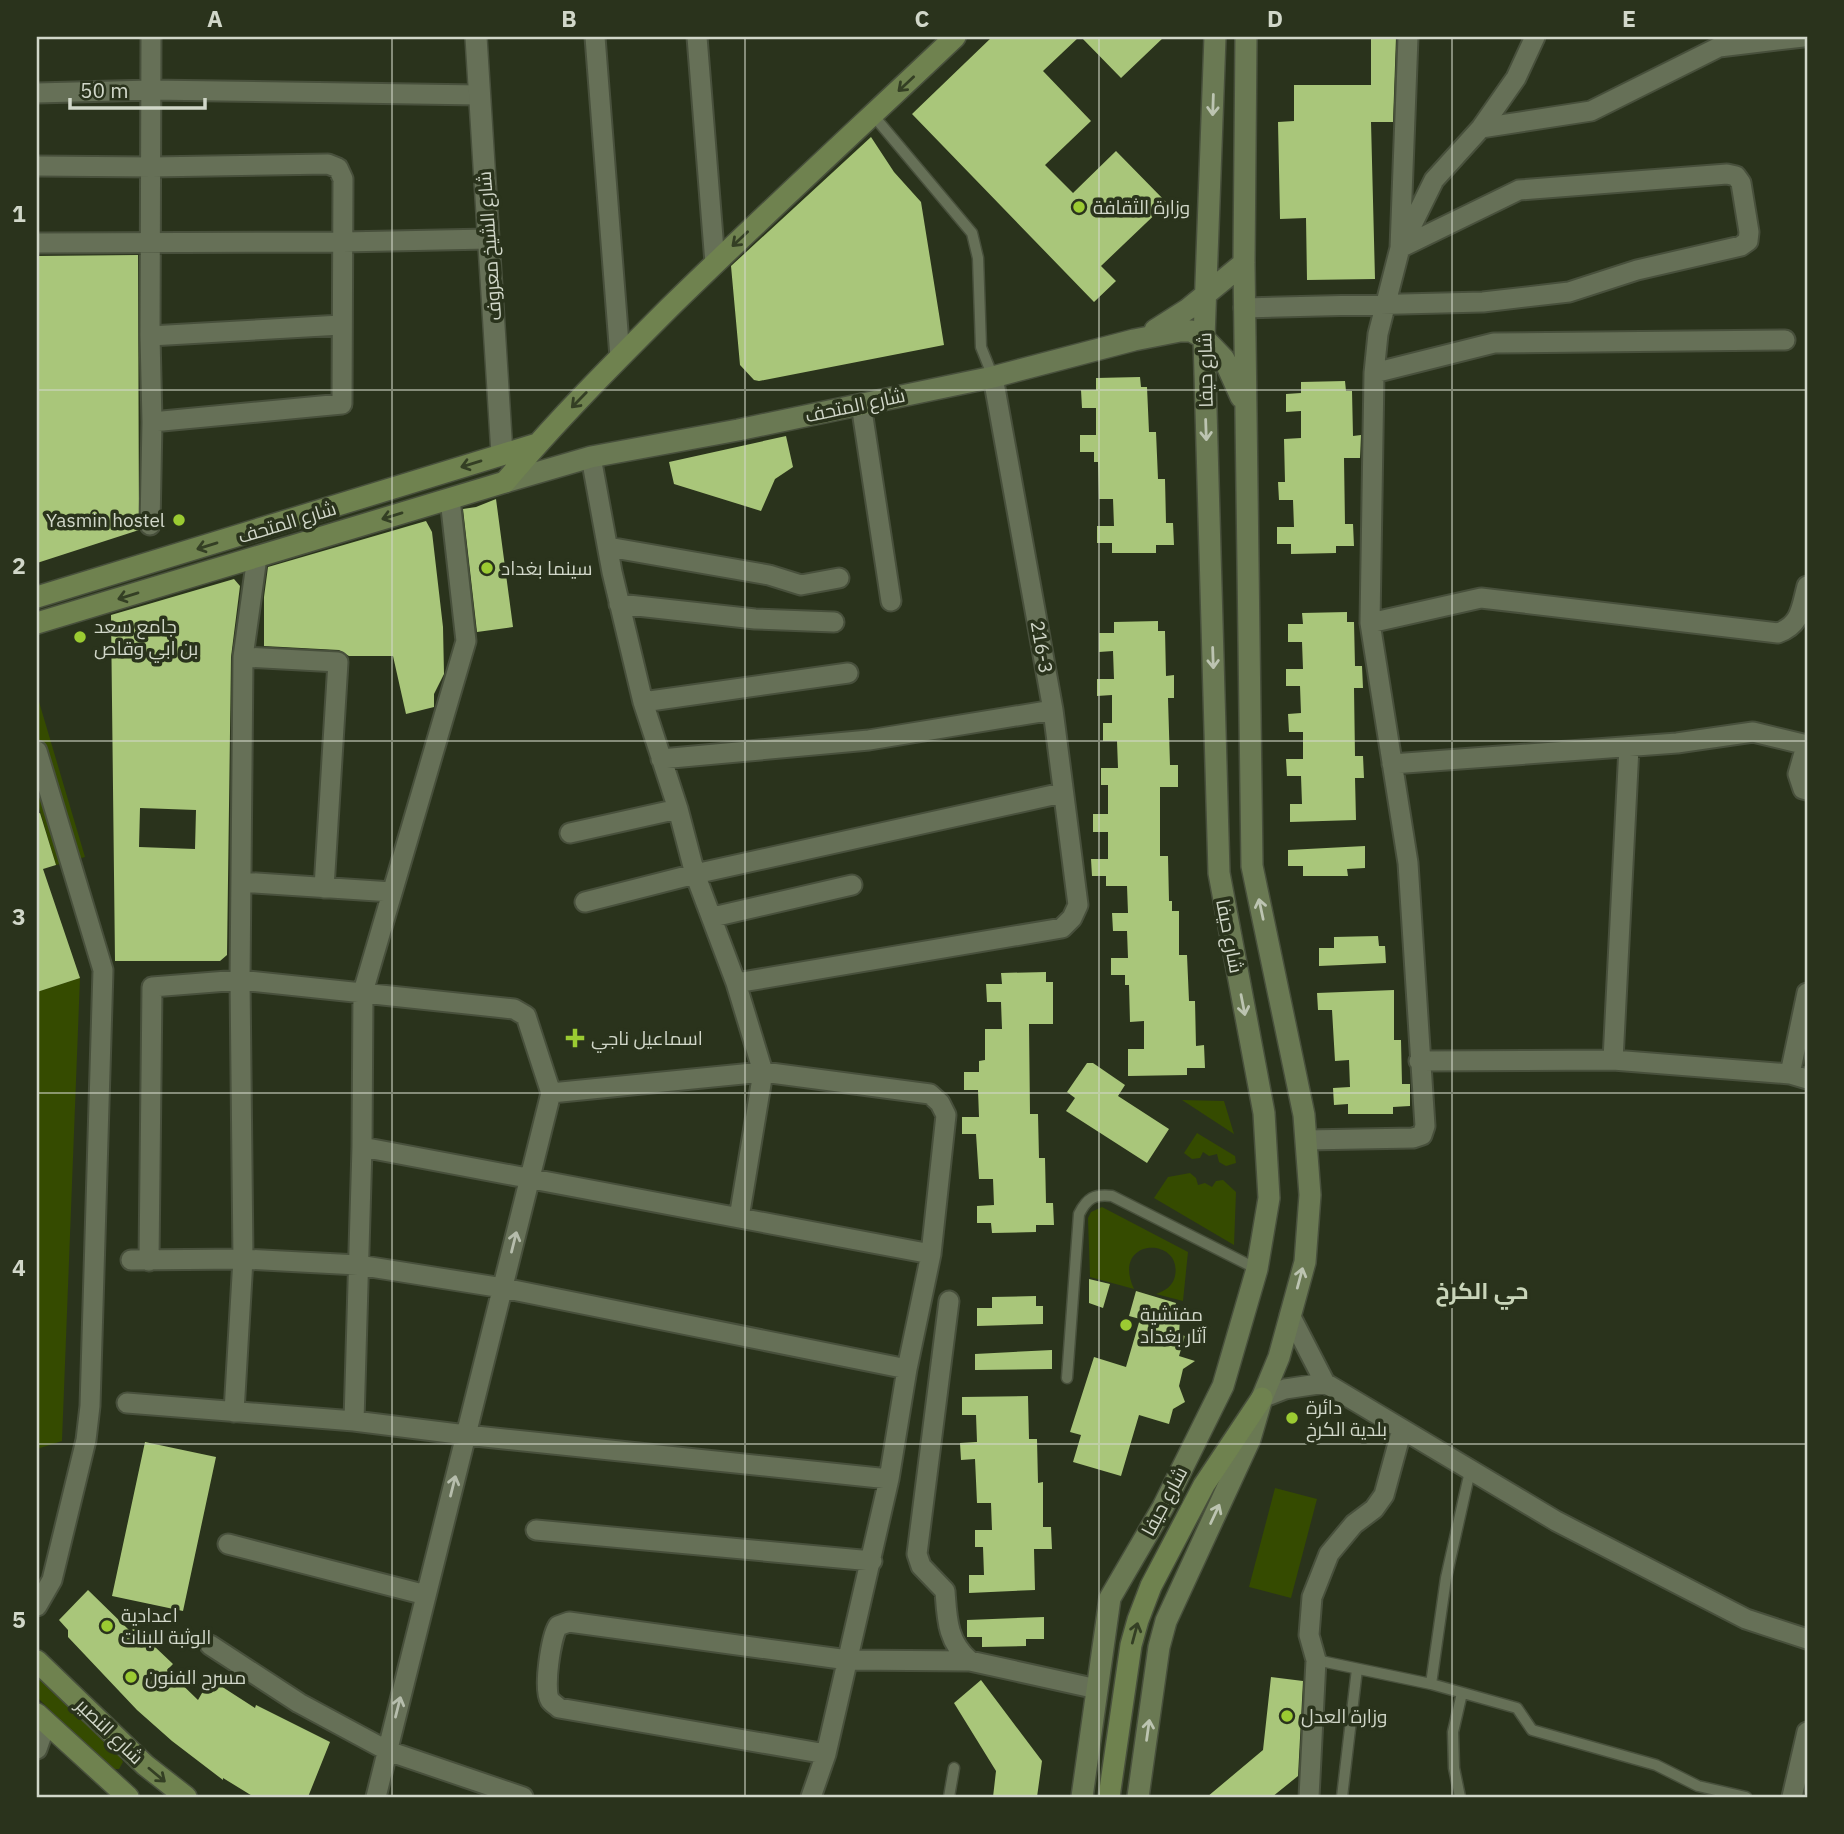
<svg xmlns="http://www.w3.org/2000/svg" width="1844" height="1834" font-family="'IBM Plex Sans',Cairo,sans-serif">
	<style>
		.green { fill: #354b00 }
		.building { fill: #a9c67a; fill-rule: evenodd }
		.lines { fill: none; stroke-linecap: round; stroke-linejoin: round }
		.service-casing { stroke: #48503c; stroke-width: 13 }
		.minor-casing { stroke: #48503c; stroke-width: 23 }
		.tertiary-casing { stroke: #48503c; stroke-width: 24 }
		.secondary-casing { stroke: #48503c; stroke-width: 24 }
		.primary-casing { stroke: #48503c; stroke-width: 24 }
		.service { stroke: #667057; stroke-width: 10 }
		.minor { stroke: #667057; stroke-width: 19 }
		.tertiary { stroke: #667057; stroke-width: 21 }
		.secondary { stroke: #6a7953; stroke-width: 21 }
		.primary { stroke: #6f824f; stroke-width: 21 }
		.oneway { stroke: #343f24 }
		.oneway2 { stroke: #bcc4b1 }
		.oneway3 { stroke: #b6bdac }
		.grid { fill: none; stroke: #d1d7c9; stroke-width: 2; stroke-opacity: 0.55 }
		.poi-dot { fill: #9bcb32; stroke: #2a331c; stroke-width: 2.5 }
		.labels { text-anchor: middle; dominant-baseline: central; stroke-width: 7; stroke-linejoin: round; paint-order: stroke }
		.poi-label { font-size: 19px; fill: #d1d7c9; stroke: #2a331c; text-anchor: start }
		.street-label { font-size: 19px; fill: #d1d7c9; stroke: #2a331c }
		.quarter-label { font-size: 23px; font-weight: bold; fill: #c9d5b9; stroke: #2a331c }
		.neatline { fill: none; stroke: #d1d7c9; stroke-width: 2.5 }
		.grid-label { font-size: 23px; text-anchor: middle; font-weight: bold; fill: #d1d7c9 }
	</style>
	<rect width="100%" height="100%" fill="#2a331c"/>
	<path class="green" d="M 37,695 L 85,857 L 56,865 L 37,801 Z
		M 80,978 L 62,1441 L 37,1449 L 37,992 Z
		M 1182,1100 L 1224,1101 L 1234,1134 Z
		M 1197,1133 L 1235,1156 L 1236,1163 L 1226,1166 L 1219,1162 L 1217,1154 L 1209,1156 L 1203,1152 L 1200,1158 L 1192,1159 L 1184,1153 Z
		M 1190,1173 L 1196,1178 L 1198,1185 L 1205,1183 L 1212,1187 L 1216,1181 L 1223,1180 L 1236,1192 L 1234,1245 L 1154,1198 L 1168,1177 Z
		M 1102,1207 L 1188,1252 L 1183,1301 L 1156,1294 C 1165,1291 1173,1286 1175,1276 C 1183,1236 1110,1237 1134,1289 L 1090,1277 L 1088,1218 L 1091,1212 Z
		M 1275,1488 L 1317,1499 L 1291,1598 L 1249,1587 Z
		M 37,1673 L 120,1756 L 123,1762 L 119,1769 L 109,1769 L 37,1697 Z"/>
	<path class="building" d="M 992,37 L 1079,37 L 1043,71 L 1091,121 L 1045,165 L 1073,193 L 1116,151 L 1167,203 L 1101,266 L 1116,281 L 1094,302 L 912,114 Z
		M 1081,37 L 1164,37 L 1121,78 Z
		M 1371,37 L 1396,37 L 1393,122 L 1371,122 L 1375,279 L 1307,280 L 1306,218 L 1280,219 L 1278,122 L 1294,121 L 1294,85 L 1371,85 Z
		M 871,137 L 894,172 L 921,202 L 944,345 L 759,381 L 754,380 L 740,365 L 731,266 Z
		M 138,255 L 139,530 L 37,563 L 37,256 Z
		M 1140,377 L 1141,387 L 1147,387 L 1149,432 L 1156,432 L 1158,479 L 1165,479 L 1166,523 L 1173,523 L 1174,545 L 1156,545 L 1156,553 L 1112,553 L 1112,543 L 1097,543 L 1097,526 L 1114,526 L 1113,499 L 1099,499 L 1098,462 L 1094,462 L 1094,452 L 1080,452 L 1080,435 L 1096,435 L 1096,408 L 1082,408 L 1081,390 L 1096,390 L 1096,378 Z
		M 1345,381 L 1346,391 L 1352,391 L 1353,436 L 1361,435 L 1360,458 L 1344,458 L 1345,524 L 1353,524 L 1354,546 L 1336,546 L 1336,553 L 1291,554 L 1291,544 L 1277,544 L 1277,527 L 1294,527 L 1293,500 L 1279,500 L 1278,482 L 1285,482 L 1284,439 L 1301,438 L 1301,411 L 1286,412 L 1286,394 L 1301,393 L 1301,382 Z
		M 786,436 L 793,467 L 775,479 L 761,511 L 674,484 L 669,462 Z
		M 496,499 L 513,627 L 477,632 L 463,509 L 476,507 Z
		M 426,521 L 432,532 L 443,627 L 444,674 L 434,694 L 434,707 L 406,714 L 393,656 L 349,656 L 339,650 L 264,646 L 264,597 L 268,567 Z
		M 234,579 L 240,586 L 231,657 L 227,955 L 220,961 L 115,961 L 111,615 ZM 140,808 L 196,810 L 195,849 L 139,847 Z
		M 1347,612 L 1347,622 L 1354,622 L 1355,666 L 1362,666 L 1363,688 L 1354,688 L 1355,756 L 1363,756 L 1364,778 L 1355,778 L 1356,820 L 1290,822 L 1290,804 L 1302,804 L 1301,776 L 1287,776 L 1286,759 L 1303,759 L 1303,732 L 1289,732 L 1288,714 L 1301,713 L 1300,686 L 1286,686 L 1286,669 L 1303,669 L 1302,642 L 1288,642 L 1288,624 L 1303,624 L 1302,613 Z
		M 1158,621 L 1158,631 L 1165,631 L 1166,676 L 1174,675 L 1174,698 L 1168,698 L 1170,765 L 1178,765 L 1178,787 L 1160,787 L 1160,856 L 1168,856 L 1169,901 L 1172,901 L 1172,911 L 1179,911 L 1179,955 L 1187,955 L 1189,1001 L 1195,1001 L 1196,1046 L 1204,1045 L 1205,1068 L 1187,1068 L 1187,1075 L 1128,1076 L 1128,1049 L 1144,1049 L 1144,1021 L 1130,1022 L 1129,985 L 1125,985 L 1125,975 L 1111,975 L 1111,958 L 1128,958 L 1127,931 L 1113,931 L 1112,913 L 1128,913 L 1127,886 L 1106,886 L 1106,876 L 1092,876 L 1091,859 L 1108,859 L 1108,832 L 1093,832 L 1093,814 L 1108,814 L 1108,785 L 1101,785 L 1101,768 L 1118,768 L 1117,741 L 1103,741 L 1103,723 L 1112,723 L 1112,695 L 1097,696 L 1097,679 L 1114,679 L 1113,651 L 1099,652 L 1099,633 L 1114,633 L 1114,622 Z
		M 40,813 L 56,865 L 43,869 L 80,978 L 37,992 L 37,814 Z
		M 1365,846 L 1365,868 L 1347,869 L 1348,876 L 1303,876 L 1303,866 L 1288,866 L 1288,850 Z
		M 1378,936 L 1379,946 L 1385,946 L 1386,963 L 1319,966 L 1319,948 L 1334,948 L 1334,937 Z
		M 1046,972 L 1046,982 L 1053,982 L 1053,1024 L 1029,1024 L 1030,1114 L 1038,1114 L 1039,1158 L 1045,1158 L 1046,1203 L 1053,1203 L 1054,1225 L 1036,1225 L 1036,1232 L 992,1233 L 991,1223 L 977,1223 L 977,1206 L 994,1205 L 993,1179 L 979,1179 L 976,1134 L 962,1134 L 962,1117 L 979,1117 L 978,1090 L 964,1090 L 964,1072 L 979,1072 L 979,1061 L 985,1060 L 985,1029 L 1002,1029 L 1001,1002 L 987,1002 L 986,984 L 1002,984 L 1001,973 Z
		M 1394,990 L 1394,1040 L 1401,1040 L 1402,1084 L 1410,1084 L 1410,1106 L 1393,1107 L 1393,1114 L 1348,1114 L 1348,1104 L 1334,1105 L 1333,1088 L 1350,1087 L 1349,1060 L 1335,1061 L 1332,1010 L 1318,1010 L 1317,993 Z
		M 1087,1063 L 1093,1063 L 1125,1085 L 1118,1096 L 1169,1129 L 1147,1163 L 1066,1111 L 1075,1098 L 1067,1092 Z
		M 1089,1279 L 1110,1284 L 1103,1308 L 1089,1303 Z
		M 1136,1291 L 1176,1303 L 1174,1310 L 1180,1319 L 1179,1334 L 1185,1336 L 1179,1356 L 1195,1361 L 1183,1369 L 1179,1386 L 1185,1402 L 1173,1409 L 1169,1424 L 1139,1415 L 1121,1476 L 1073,1462 L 1081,1435 L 1070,1432 L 1094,1357 L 1126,1367 L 1140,1319 L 1129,1316 Z
		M 1036,1296 L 1036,1306 L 1043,1306 L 1043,1324 L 977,1326 L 977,1308 L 992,1308 L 992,1297 Z
		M 1052,1350 L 1052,1369 L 975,1370 L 975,1354 Z
		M 1028,1396 L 1029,1439 L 1037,1439 L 1038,1483 L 1043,1482 L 1043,1527 L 1051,1527 L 1052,1549 L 1034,1549 L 1035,1590 L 969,1593 L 969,1575 L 984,1575 L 983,1547 L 975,1547 L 975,1530 L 992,1530 L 991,1503 L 977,1503 L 975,1459 L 961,1460 L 960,1443 L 977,1442 L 976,1415 L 962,1415 L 962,1397 Z
		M 145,1442 L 216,1457 L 183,1611 L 112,1596 Z
		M 88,1590 L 130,1631 L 135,1628 L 173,1664 L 167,1670 L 198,1700 L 210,1679 L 255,1708 L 256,1705 L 330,1742 L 308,1797 L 254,1797 L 223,1778 L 223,1780 L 172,1741 L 137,1710 L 68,1637 L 68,1630 L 59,1620 Z
		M 1044,1617 L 1044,1639 L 1026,1639 L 1026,1646 L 982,1647 L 982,1637 L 967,1637 L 967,1620 Z
		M 1271,1677 L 1303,1681 L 1298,1776 L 1272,1797 L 1207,1797 L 1263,1750 Z
		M 981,1680 L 1042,1761 L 1037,1797 L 993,1797 L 996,1771 L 954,1703 Z"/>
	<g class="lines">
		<defs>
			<path id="service" d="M 873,115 L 972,233 L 978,258 L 981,347 L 993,377
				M 1067,1378 L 1079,1214 C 1087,1198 1094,1194 1112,1196 L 1257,1269
				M 1316,1660 L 1431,1684 L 1517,1708 L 1532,1730 L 1656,1765 L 1698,1786 L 1746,1797
				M 1431,1684 L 1446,1578 L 1470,1471
				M 949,1797 L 954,1768
				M 1342,1797 L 1357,1669
				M 1460,1797 L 1454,1768 L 1453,1732 L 1462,1693"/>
			<path id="minor" d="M 595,37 L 620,357
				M 697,37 L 715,263
				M 37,93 L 151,90 L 479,95
				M 1481,128 L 1591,111 L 1719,47 L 1803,37
				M 37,166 L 152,167 L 328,164 L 338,168 L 343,179 L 342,404 L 152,422
				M 1404,241 L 1434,180 L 1481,128 L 1516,78 L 1535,37
				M 37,243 L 343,242 L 488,239
				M 1244,308 L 1483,302 L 1569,292 L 1637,270 L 1741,246 L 1748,241 L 1749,232 L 1741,183 L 1736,176 L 1727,174 L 1519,190 L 1400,248
				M 150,336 L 341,325
				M 1374,373 L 1494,343 L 1785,340
				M 861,404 L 891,601
				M 591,457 L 612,572 L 643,702 L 678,809 L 695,874 L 736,983 L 763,1072 L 739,1218
				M 150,525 L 152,422 L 150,336 L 151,37
				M 608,547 L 769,575 L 801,585 L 839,578
				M 619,604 L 755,619 L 834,622
				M 1370,623 L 1481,598 L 1778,633 C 1801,625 1801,608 1807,586
				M 243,657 L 338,662 L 324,888
				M 643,702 L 848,673
				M 1806,746 L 1798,774 L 1803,789 L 1807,790
				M 37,751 L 103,970 L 90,1406 L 86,1440 L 52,1580 L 37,1606
				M 661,759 L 869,740 L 1053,710
				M 1392,764 L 1677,743 L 1753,732 L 1807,745
				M 570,833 L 678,809
				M 241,882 L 392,892
				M 585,902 L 695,874 L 1062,793
				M 713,917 L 852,885
				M 736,983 L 1062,928 L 1072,918 L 1078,905 L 1053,710 L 993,377
				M 1613,1060 L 1629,747
				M 1419,1061 L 1613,1060 L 1790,1074 L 1807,1079
				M 1790,1074 L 1807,993
				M 551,1093 L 763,1072 L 930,1094 L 940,1103 L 946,1115 L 931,1254 L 907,1369 L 889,1479 L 826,1754 L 811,1797
				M 1306,1140 L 1413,1138 L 1422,1135 L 1425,1126 L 1408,863 L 1370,623 L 1374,373 L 1378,334 L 1400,248 L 1408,37
				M 362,1147 L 931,1254
				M 131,1260 L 243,1259 L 358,1265 L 503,1288 L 907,1369
				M 149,1261 L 152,987 L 240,980 L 514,1009 L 526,1016 L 551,1093 L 376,1797
				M 949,1301 L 917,1554 L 921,1566 L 945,1591 C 947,1618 947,1642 970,1661
				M 1290,1315 L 1325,1383 L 1556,1521 L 1746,1619 L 1807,1639
				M 1262,1398 L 1285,1389 L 1325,1383
				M 127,1403 L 354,1421 L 466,1435 L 889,1479
				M 234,1412 L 243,1259 L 240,980 L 243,657 L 257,557
				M 354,1421 L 362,1147 L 363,992 L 466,641 L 450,499
				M 536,1530 L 872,1561
				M 228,1544 L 426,1595
				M 210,1645 L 299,1703 L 388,1751 L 523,1797
				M 37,1749 L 46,1723
				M 826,1754 L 559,1708 C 557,1706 552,1703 550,1700 C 543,1689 551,1637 558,1626 L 569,1622 L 848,1660 L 970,1661 L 1097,1689
				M 1309,1797 L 1316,1660 L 1309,1635 L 1312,1597 L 1329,1554 L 1354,1524 L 1374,1509 L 1384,1495 L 1402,1429
				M 1792,1797 L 1807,1732"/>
			<path id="tertiary" d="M 476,37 L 502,454"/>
			<path id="secondary" d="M 1155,330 L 1188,309 L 1244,263
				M 505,482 L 591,457 L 738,430 L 993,377 L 1134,340 L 1180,331 L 1191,331 L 1204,338 L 1224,359 L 1241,397
				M 1082,1797 L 1110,1598 L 1163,1507 L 1223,1386 L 1257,1269 L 1269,1198 L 1264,1113 L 1219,873 L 1204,338 L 1215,37
				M 1138,1797 L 1159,1647 L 1166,1621 L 1250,1439 L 1262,1398 L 1279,1357 L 1305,1262 L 1310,1195 L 1304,1115 L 1252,866 L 1244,263 L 1246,37"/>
			<path id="primary" d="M 37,597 L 537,444
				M 37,623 L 505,482 C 556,421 613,364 669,308 C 763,216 860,127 955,37
				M 37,1661 L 145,1765 L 186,1797
				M 37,1714 L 128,1797
				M 1109,1797 L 1131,1645 L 1138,1620 L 1151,1586 L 1204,1485 L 1262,1398"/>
		</defs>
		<use href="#service" class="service-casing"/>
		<use href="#minor" class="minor-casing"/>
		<use href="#tertiary" class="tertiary-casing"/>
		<use href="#secondary" class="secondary-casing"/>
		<use href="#primary" class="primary-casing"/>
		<use href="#service" class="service"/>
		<use href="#minor" class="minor"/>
		<use href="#tertiary" class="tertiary"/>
		<use href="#secondary" class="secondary"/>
		<use href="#primary" class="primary"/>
	</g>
	<defs><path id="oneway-shaft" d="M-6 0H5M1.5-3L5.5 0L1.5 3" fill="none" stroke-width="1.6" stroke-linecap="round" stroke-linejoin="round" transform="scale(1.75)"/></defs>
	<g class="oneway">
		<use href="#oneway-shaft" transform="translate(906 84) rotate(137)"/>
		<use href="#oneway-shaft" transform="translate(740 239) rotate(137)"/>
		<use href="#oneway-shaft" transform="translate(579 400) rotate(134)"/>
		<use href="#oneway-shaft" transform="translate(471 464) rotate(163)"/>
		<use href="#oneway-shaft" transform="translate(392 516) rotate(163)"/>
		<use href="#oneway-shaft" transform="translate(207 546) rotate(163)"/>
		<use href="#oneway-shaft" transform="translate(128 596) rotate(163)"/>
		<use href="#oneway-shaft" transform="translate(1135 1633) rotate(-75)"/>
		<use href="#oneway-shaft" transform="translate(157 1775) rotate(40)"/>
	</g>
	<g class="oneway2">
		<use href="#oneway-shaft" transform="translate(1213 105) rotate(92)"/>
		<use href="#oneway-shaft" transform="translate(1206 430) rotate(88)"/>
		<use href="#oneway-shaft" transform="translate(1213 658) rotate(88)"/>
		<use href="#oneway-shaft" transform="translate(1261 909) rotate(-102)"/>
		<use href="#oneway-shaft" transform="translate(1243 1005) rotate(79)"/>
		<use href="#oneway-shaft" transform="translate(1300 1278) rotate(-75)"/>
		<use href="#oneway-shaft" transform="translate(1215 1514) rotate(-65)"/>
		<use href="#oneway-shaft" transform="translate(1148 1730) rotate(-82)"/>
	</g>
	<g class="oneway3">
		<use href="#oneway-shaft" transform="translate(514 1242) rotate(-76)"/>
		<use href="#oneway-shaft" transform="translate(453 1486) rotate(-76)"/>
		<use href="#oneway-shaft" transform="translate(398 1707) rotate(-76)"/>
	</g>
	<path class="grid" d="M 392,37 L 392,1797M 745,37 L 745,1797M 1099,37 L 1099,1797M 1452,37 L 1452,1797M 37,390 L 1807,390M 37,741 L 1807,741M 37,1093 L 1807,1093M 37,1444 L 1807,1444"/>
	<g class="poi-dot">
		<circle cx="1079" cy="207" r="7"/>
		<circle cx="179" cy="520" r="7"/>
		<circle cx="487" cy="568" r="7"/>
		<circle cx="80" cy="637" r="7"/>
		<path d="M571.5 1027.5h7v7h7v7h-7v7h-7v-7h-7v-7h7z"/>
		<circle cx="1126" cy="1325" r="7"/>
		<circle cx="1292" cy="1418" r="7"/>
		<circle cx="107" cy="1626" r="7"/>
		<circle cx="131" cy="1677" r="7"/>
		<circle cx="1287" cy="1716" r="7"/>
	</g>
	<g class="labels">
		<g class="poi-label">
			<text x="1093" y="207">وزارة الثقافة</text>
			<text x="165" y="520" text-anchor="end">Yasmin hostel</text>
			<text x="501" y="568">سينما بغداد</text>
			<text x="94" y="626">جامع سعد<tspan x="94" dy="22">بن ابي وقاص</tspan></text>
			<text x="591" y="1038">اسماعيل ناجي</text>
			<text x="1140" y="1314">مفتشية<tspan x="1140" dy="22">آثار بغداد</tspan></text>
			<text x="1306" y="1407">دائرة<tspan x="1306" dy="22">بلدية الكرخ</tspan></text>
			<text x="121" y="1615">اعدادية<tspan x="121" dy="22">الوثبة للبنات</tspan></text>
			<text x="145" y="1677">مسرح الفنون</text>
			<text x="1301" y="1716">وزارة العدل</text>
		</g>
		<g class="street-label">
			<text transform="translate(489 246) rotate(-94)">شارع الشيخ معروف</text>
			<text transform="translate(1205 370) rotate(-91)">شارع حيفا</text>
			<text transform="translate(855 405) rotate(-12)">شارع المتحف</text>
			<text transform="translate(287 522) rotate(-17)">شارع المتحف</text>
			<text transform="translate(1042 647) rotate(80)">216-3</text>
			<text transform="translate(1230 936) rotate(79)">شارع حيفا</text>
			<text transform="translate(1164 1501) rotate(-62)">شارع حيفا</text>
			<text transform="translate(110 1731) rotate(44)">شارع النصیر</text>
		</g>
		<g class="quarter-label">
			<text x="1482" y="1290">حي الكرخ</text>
		</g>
	</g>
	<rect width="1844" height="1834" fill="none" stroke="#2a331c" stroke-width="77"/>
	<path d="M70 98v10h135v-10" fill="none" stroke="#d1d7c9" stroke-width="3.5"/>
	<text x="80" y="98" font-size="21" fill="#d1d7c9" stroke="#2a331c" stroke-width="5" paint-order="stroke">50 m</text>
	<rect x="38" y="38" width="1768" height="1758" class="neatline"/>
	<g class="grid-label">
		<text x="215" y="27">A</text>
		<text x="569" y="27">B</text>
		<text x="922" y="27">C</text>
		<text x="1275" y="27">D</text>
		<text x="1629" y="27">E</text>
		<text x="19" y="222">1</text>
		<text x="19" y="574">2</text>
		<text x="19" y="925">3</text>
		<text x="19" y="1276">4</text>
		<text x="19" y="1628">5</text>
	</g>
</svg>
